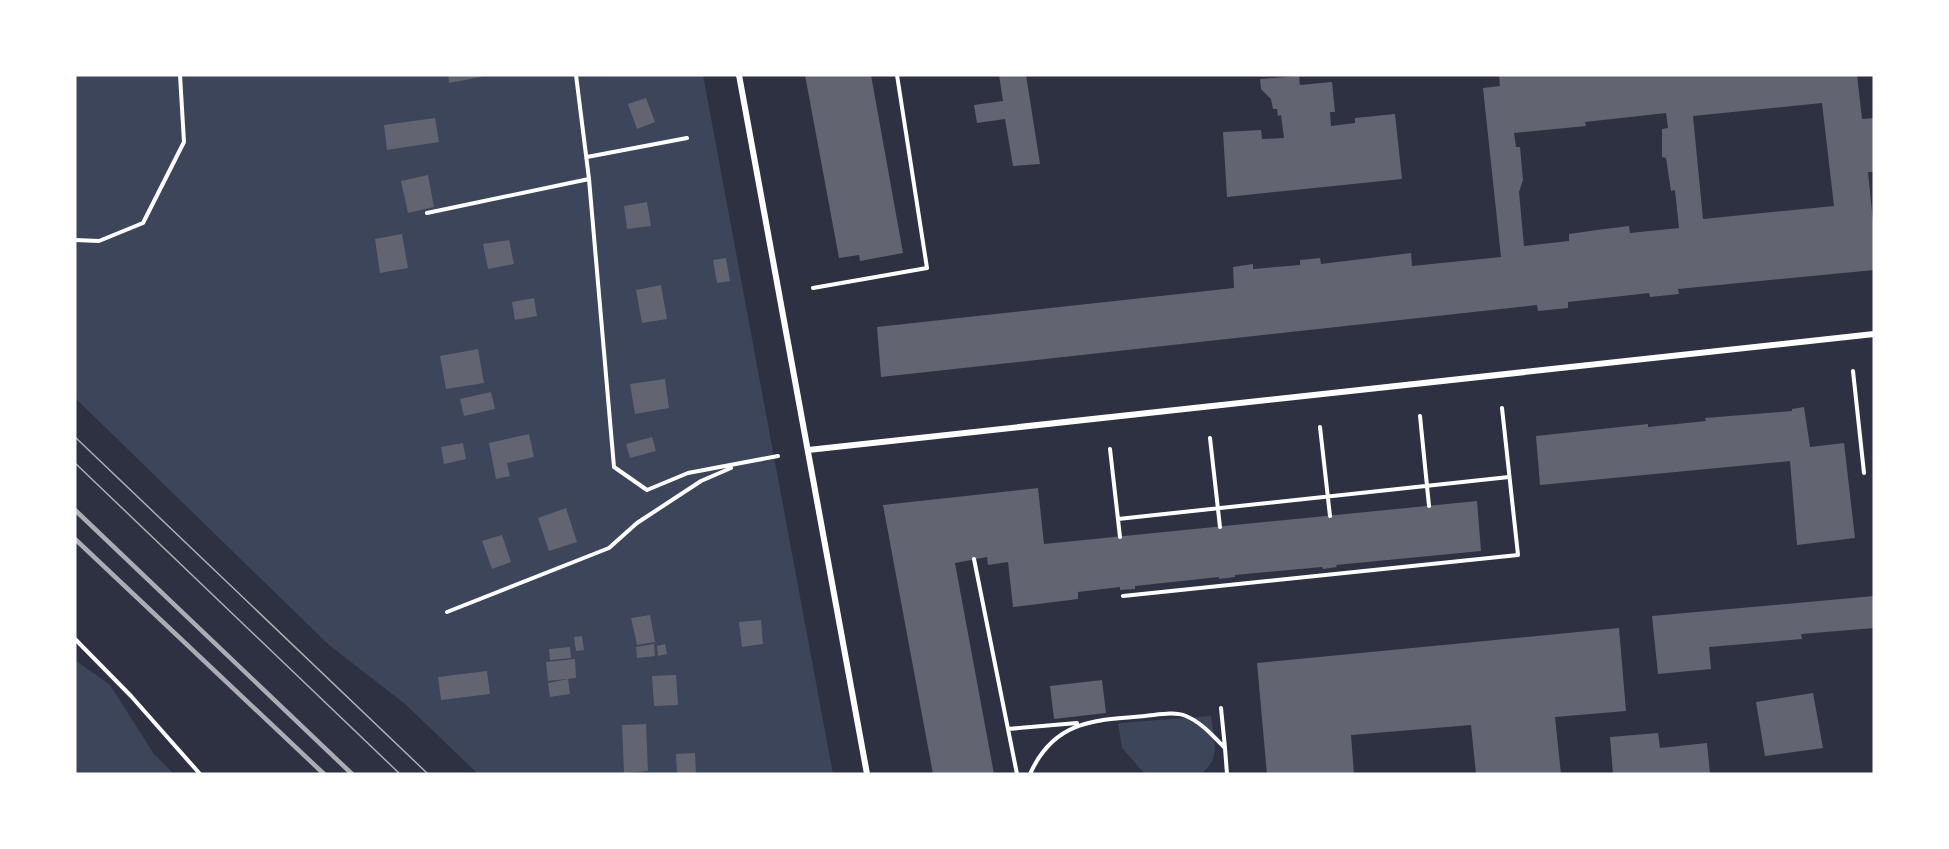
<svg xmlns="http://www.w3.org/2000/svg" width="1949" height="849" font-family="Barlow,sans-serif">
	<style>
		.green { fill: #3c4559 }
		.building { fill: #626471; fill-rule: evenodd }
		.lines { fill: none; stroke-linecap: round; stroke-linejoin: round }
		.path { stroke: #fff; stroke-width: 4 }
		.minor { stroke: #fff; stroke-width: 6 }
		.tram { stroke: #abadb3; stroke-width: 1.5 }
		.rail { stroke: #abadb3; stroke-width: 4.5 }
	</style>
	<rect width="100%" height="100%" fill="#2d3142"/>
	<path class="green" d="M 75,75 L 703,75 L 833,774 L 478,774 L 405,704 L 329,645 L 75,398 Z
		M 75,660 L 110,685 L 154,754 L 174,774 L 75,774 Z
		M 1211,716 C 1214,738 1222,761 1200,774 L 1145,774 L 1122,748 L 1118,723 Z"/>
	<path class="building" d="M 448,75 L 481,75 L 481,77 L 449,83 Z
		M 805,75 L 871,75 L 903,253 L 860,261 L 859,255 L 839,258 Z
		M 999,75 L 1026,75 L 1040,164 L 1013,166 L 1005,119 L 977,123 L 974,105 L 1003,101 Z
		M 1511,75 L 1857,75 L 1862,119 L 1874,118 L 1874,172 L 1868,172 L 1874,232 L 1874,270 L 1678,289 L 1679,294 L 1650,297 L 1649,293 L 1568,302 L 1568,308 L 1538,311 L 1537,305 L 881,377 L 877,327 L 1234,288 L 1233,267 L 1253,264 L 1253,269 L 1300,265 L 1300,260 L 1320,258 L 1321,264 L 1411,253 L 1412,266 L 1501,257 L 1483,88 L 1500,86 L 1499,76 ZM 1822,103 L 1834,206 L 1703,219 L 1693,116 ZM 1666,113 L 1668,128 L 1662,129 L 1662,157 L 1666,158 L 1671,191 L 1675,190 L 1679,228 L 1630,233 L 1629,226 L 1597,230 L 1569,234 L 1569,241 L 1524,246 L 1519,192 L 1523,180 L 1520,147 L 1516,147 L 1514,133 L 1586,126 L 1585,122 Z
		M 1299,76 L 1300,85 L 1332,82 L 1335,112 L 1330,112 L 1331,126 L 1355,123 L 1355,118 L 1395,114 L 1402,179 L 1227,197 L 1223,132 L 1261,130 L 1262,139 L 1284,138 L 1281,115 L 1278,116 L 1277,109 L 1273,109 L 1271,99 L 1261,89 L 1260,79 Z
		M 646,98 L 655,122 L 637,129 L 628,104 Z
		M 435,118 L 439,142 L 387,150 L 384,125 Z
		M 428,175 L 434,207 L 408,213 L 401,181 Z
		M 647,202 L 651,226 L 627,229 L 624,206 Z
		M 402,234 L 408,268 L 380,273 L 375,239 Z
		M 509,240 L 514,264 L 488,269 L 483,244 Z
		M 726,258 L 730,281 L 717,283 L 713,260 Z
		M 661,285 L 667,319 L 642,323 L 636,290 Z
		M 534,298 L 537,316 L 515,320 L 512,302 Z
		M 478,349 L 484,383 L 446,389 L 440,356 Z
		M 665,379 L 669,408 L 635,414 L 630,384 Z
		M 491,392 L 495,409 L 464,416 L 460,399 Z
		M 1804,407 L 1810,447 L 1844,443 L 1855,538 L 1797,545 L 1790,461 L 1540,485 L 1536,436 L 1648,424 L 1648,427 L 1706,421 L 1705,418 L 1792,411 L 1792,409 Z
		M 529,434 L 534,457 L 507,463 L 510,476 L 496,479 L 489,443 Z
		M 652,437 L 656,451 L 630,458 L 626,444 Z
		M 463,443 L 466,459 L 444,464 L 441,447 Z
		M 1038,488 L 1044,544 L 1477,501 L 1481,551 L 1336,565 L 1337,567 L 1323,569 L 1322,567 L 1235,575 L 1235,577 L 1219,579 L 1219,577 L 1135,586 L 1135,589 L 1120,590 L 1120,587 L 1078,592 L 1078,599 L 1013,607 L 1008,562 L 988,565 L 987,557 L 955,563 L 994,774 L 933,774 L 883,505 Z
		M 566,508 L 577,542 L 549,551 L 538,518 Z
		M 502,535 L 511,562 L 492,569 L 482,541 Z
		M 1874,596 L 1874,628 L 1801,634 L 1802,639 L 1709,647 L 1711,669 L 1658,674 L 1652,616 Z
		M 650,615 L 655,642 L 637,645 L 631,618 Z
		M 761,620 L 763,644 L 742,647 L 739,622 Z
		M 1619,628 L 1626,711 L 1555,717 L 1561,774 L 1476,774 L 1471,725 L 1351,735 L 1354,774 L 1267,774 L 1257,663 Z
		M 582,636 L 584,650 L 576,651 L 574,637 Z
		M 654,644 L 655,656 L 637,658 L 636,647 Z
		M 665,644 L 667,654 L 658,656 L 657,646 Z
		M 570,647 L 571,658 L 550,660 L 549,649 Z
		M 575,659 L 576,678 L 548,681 L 546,662 Z
		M 487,671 L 490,694 L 441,700 L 438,677 Z
		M 676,675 L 678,705 L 654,706 L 652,676 Z
		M 568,679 L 570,694 L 550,697 L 548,683 Z
		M 1102,680 L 1106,713 L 1054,719 L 1050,686 Z
		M 1813,693 L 1823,748 L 1765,756 L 1756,702 Z
		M 646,724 L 648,771 L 624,773 L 622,725 Z
		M 1658,733 L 1660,748 L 1707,743 L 1710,774 L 1613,774 L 1610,737 Z
		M 695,753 L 696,774 L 677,774 L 676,754 Z"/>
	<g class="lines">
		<path class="path" d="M 576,75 L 589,179 L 614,467 L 647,490 L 688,473 L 778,456
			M 587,157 L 687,138
			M 427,213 L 589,179
			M 75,240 L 99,241 L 143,223 L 184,142 L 180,75
			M 813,288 L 927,268 L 897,75
			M 1853,371 L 1864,473
			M 1420,416 L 1429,506
			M 1320,427 L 1330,516
			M 1210,438 L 1220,527
			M 1110,449 L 1120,537
			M 1118,519 L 1509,477
			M 974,559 L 1017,774
			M 1123,596 L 1518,555 L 1502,408
			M 447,612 L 609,548 L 637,523 L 701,481 L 731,468
			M 75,639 L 131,696 L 200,774
			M 1221,708 L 1225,748
			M 1008,729 L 1077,723
			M 1030,774 C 1054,721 1093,720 1145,716 C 1157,715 1174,711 1186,716 C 1201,722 1214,737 1225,748 L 1227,774"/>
		<path class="minor" d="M 739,75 L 867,774
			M 808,450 L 1874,334"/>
		<path class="tram" d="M 75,437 L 428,774
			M 75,463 L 400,774"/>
		<path class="rail" d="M 75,510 L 352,774
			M 75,539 L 324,774"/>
	</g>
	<rect width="1949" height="849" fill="none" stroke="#ffffff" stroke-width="153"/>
</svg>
